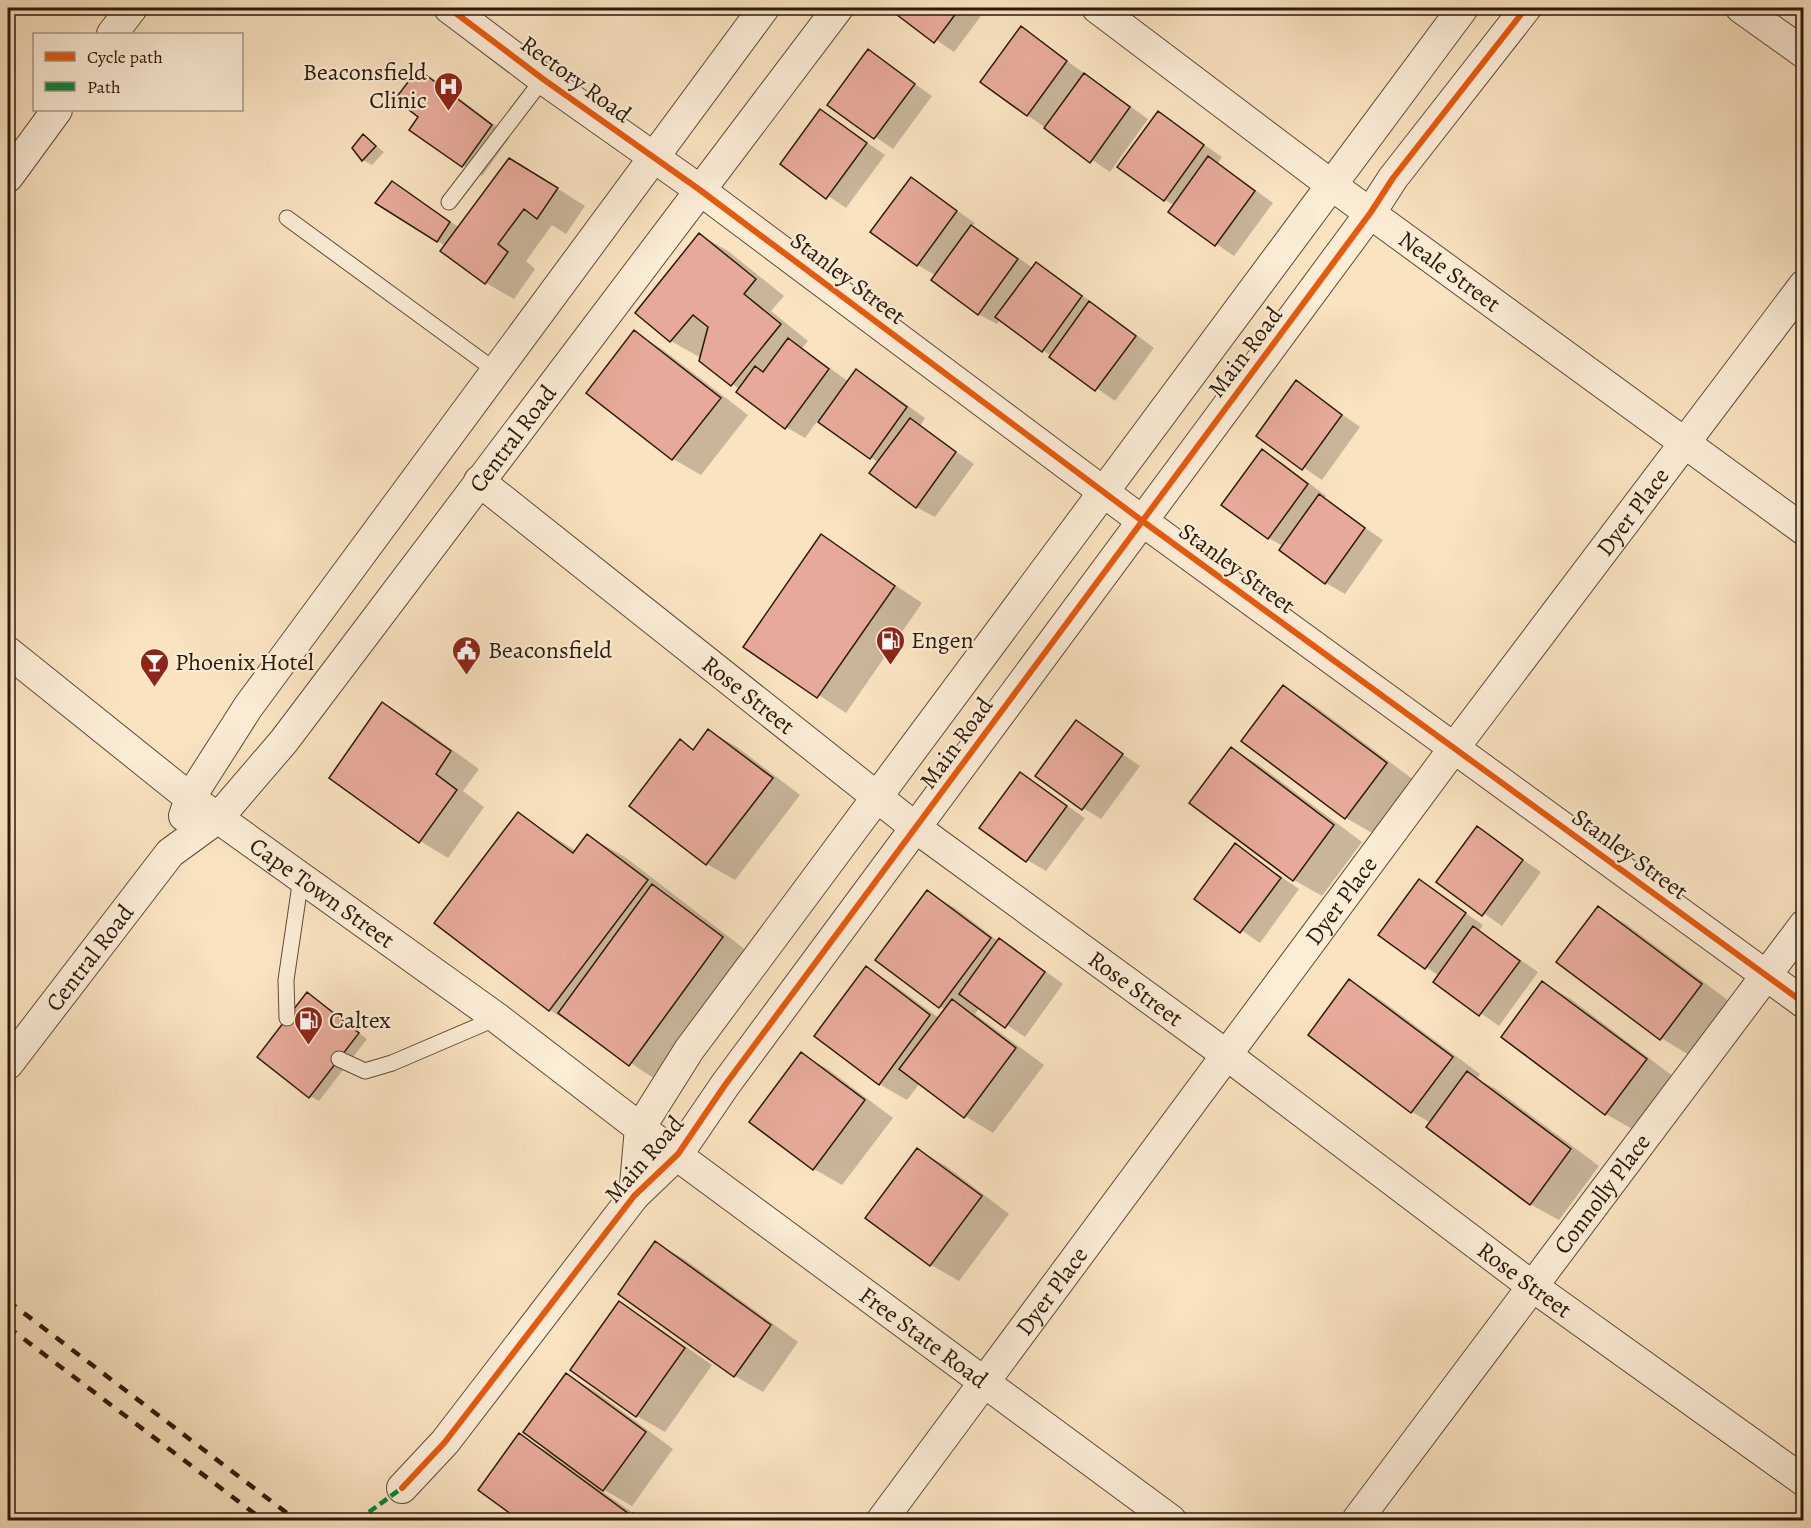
<svg xmlns="http://www.w3.org/2000/svg" width="1811" height="1528" font-family="Alegreya,serif">
	<style>
		.shadow { fill: #0003 }
		.building { fill: #e7aa9a; stroke: #2b1a0a; stroke-width: 1.5 }
		.lines { fill: none; stroke-linecap: round; stroke-linejoin: round }
		.service-casing { stroke: #5f4c38; stroke-width: 17 }
		.minor-casing { stroke: #5f4c38; stroke-width: 32 }
		.service { stroke: #fcedd7; stroke-width: 15 }
		.minor { stroke: #fcedd7; stroke-width: 30 }
		.rail { stroke: #2b1a0a; stroke-width: 4.5; stroke-dasharray: 10 10; stroke-linecap: butt }
		.quiet { stroke: #00873e; stroke-width: 4.5; stroke-dasharray: 9 4.5; stroke-linecap: butt }
		.cycleway-casing { stroke: #fcedd7; stroke-width: 10 }
		.cycleway { stroke: #e8590c; stroke-width: 6 }
		.labels { text-anchor: middle; dominant-baseline: central; stroke-width: 4.5; stroke-linejoin: round; paint-order: stroke }
		.poi-label { font-size: 24px; fill: #2b1a0a; stroke: #fcedd7; text-anchor: start }
		.street-label { font-size: 24px; fill: #2b1a0a; stroke: #fcedd7 }
	</style>
	<rect width="100%" height="100%" fill="#fae3c1"/>
	<filter id="stains"><feTurbulence type="fractalNoise" baseFrequency=".00333" numOctaves="4"/><feColorMatrix values="0 0 0 0 .2 0 0 0 0 .09 0 0 0 0 .02 0 0 0 .5 -.17"/></filter>
	<radialGradient id="worn" r=".72"><stop offset=".6" stop-color="#630" stop-opacity="0"/><stop offset="1" stop-color="#630" stop-opacity=".3"/></radialGradient>
	<path class="shadow" d="M 890,8 L 987,8 L 954,52 Z
		M 1021,28 L 1148,119 L 1110,172 L 1027,115 Z
		M 868,51 L 932,96 L 893,149 L 829,105 Z
		M 419,71 L 437,81 L 510,137 L 482,176 L 463,165 L 420,117 Z
		M 821,111 L 885,155 L 846,208 L 782,164 Z
		M 1158,113 L 1222,157 L 1218,163 L 1273,203 L 1234,256 L 1170,212 L 1175,206 L 1165,200 Z
		M 364,136 L 384,152 L 372,165 L 363,160 L 354,148 Z
		M 538,176 L 585,206 L 566,234 L 552,225 L 526,261 L 535,269 L 514,299 L 486,283 L 443,251 L 446,246 L 437,241 L 393,183 L 460,228 Z
		M 911,179 L 975,223 L 972,227 L 1033,268 L 1036,264 L 1055,275 L 1154,348 L 1115,401 L 1000,320 L 997,324 L 978,314 L 936,276 L 918,265 Z
		M 700,235 L 728,251 L 784,296 L 771,311 L 808,341 L 802,348 L 849,382 L 856,371 L 875,382 L 925,418 L 920,426 L 974,464 L 935,517 L 916,507 L 879,463 L 818,420 L 805,438 L 786,427 L 738,392 L 740,390 L 701,358 L 671,341 L 637,313 Z
		M 634,332 L 662,349 L 748,415 L 701,475 L 673,459 L 588,392 Z
		M 1297,382 L 1360,427 L 1322,480 L 1258,436 Z
		M 1262,451 L 1281,462 L 1326,496 L 1323,499 L 1383,540 L 1345,594 L 1326,583 L 1281,549 L 1283,546 L 1268,538 Z
		M 821,536 L 922,603 L 846,713 L 745,646 Z
		M 1283,687 L 1311,703 L 1414,780 L 1374,834 L 1346,818 Z
		M 383,704 L 411,720 L 479,769 L 463,791 L 484,807 L 448,858 L 420,841 Z
		M 1076,722 L 1140,766 L 1101,819 L 1083,808 Z
		M 709,731 L 737,747 L 800,795 L 735,880 L 707,864 L 631,806 L 680,741 L 695,750 Z
		M 1231,749 L 1259,765 L 1362,842 L 1322,896 L 1294,880 L 1191,803 Z
		M 1021,774 L 1085,818 L 1046,871 L 1027,860 Z
		M 518,814 L 576,851 L 588,836 L 625,857 L 751,954 L 658,1081 L 550,1010 L 436,923 Z
		M 1477,828 L 1541,872 L 1502,926 L 1438,881 Z
		M 1235,845 L 1299,889 L 1260,943 L 1196,899 Z
		M 1419,881 L 1483,925 L 1479,931 L 1538,972 L 1499,1026 L 1435,981 L 1439,976 L 1380,935 Z
		M 927,892 L 955,908 L 998,941 L 1018,951 L 1063,984 L 1025,1037 L 980,1007 L 975,1014 L 1044,1065 L 993,1133 L 965,1116 L 920,1083 L 907,1100 L 879,1084 L 866,968 L 894,985 L 939,1018 L 945,1010 L 877,960 Z
		M 1598,908 L 1626,924 L 1729,1001 L 1689,1055 L 1661,1038 Z
		M 1349,981 L 1377,997 L 1480,1074 L 1477,1079 L 1496,1089 L 1599,1166 L 1559,1220 L 1530,1204 L 1431,1123 L 1412,1112 L 1310,1035 Z
		M 1543,983 L 1571,999 L 1674,1077 L 1634,1130 L 1606,1114 L 1503,1037 Z
		M 307,994 L 367,1039 L 319,1101 L 310,1096 Z
		M 801,1054 L 829,1070 L 893,1118 L 842,1185 L 814,1169 L 751,1122 Z
		M 918,1150 L 946,1166 L 1009,1214 L 959,1281 L 931,1265 L 867,1218 Z
		M 656,1243 L 684,1259 L 798,1342 L 763,1392 L 735,1376 Z
		M 619,1303 L 647,1320 L 712,1365 L 665,1432 L 637,1416 Z
		M 567,1375 L 595,1391 L 673,1449 L 632,1506 L 601,1488 L 600,1490 L 643,1520 L 522,1520 L 480,1490 L 519,1435 L 550,1453 Z"/>
	<path class="building" d="M 888,8 L 960,8 L 934,43 Z
		M 1021,26 L 1067,61 L 1027,116 L 980,82 Z
		M 868,49 L 915,84 L 874,139 L 827,105 Z
		M 418,69 L 492,125 L 462,167 L 409,130 L 418,117 L 395,99 Z
		M 1084,73 L 1130,107 L 1090,163 L 1044,128 Z
		M 820,109 L 867,143 L 826,199 L 780,164 Z
		M 1158,111 L 1204,145 L 1164,201 L 1117,167 Z
		M 363,134 L 376,146 L 362,161 L 352,148 Z
		M 1208,156 L 1255,191 L 1215,246 L 1168,212 Z
		M 509,158 L 558,188 L 537,219 L 524,209 L 498,244 L 508,252 L 485,284 L 440,251 Z
		M 911,177 L 957,211 L 917,266 L 870,232 Z
		M 392,181 L 450,222 L 437,242 L 375,203 Z
		M 971,225 L 1018,259 L 978,315 L 931,280 Z
		M 699,233 L 756,279 L 744,294 L 781,324 L 731,386 L 699,361 L 708,327 L 693,315 L 670,342 L 635,313 Z
		M 1036,262 L 1082,296 L 1042,352 L 995,317 Z
		M 1089,301 L 1136,336 L 1095,391 L 1049,357 Z
		M 634,330 L 721,398 L 672,460 L 586,393 Z
		M 788,338 L 829,369 L 785,429 L 736,392 L 755,366 L 763,372 Z
		M 856,369 L 907,407 L 870,459 L 818,422 Z
		M 1296,380 L 1342,415 L 1302,470 L 1256,436 Z
		M 910,418 L 956,452 L 916,508 L 869,473 Z
		M 1262,449 L 1308,484 L 1268,539 L 1221,505 Z
		M 1319,494 L 1365,528 L 1325,584 L 1279,550 Z
		M 821,534 L 895,586 L 817,698 L 743,647 Z
		M 1283,685 L 1387,763 L 1345,819 L 1241,741 Z
		M 382,702 L 451,751 L 436,774 L 457,790 L 419,843 L 329,778 Z
		M 1076,720 L 1123,754 L 1082,810 L 1035,776 Z
		M 708,729 L 773,778 L 706,865 L 629,806 L 680,739 L 693,750 Z
		M 1231,747 L 1334,825 L 1293,881 L 1189,803 Z
		M 1020,772 L 1067,806 L 1026,862 L 979,828 Z
		M 518,812 L 573,853 L 587,834 L 648,880 L 549,1011 L 434,923 Z
		M 1477,826 L 1523,860 L 1482,916 L 1436,882 Z
		M 1235,843 L 1281,878 L 1240,933 L 1194,899 Z
		M 1419,879 L 1466,913 L 1425,969 L 1378,935 Z
		M 652,884 L 723,937 L 629,1066 L 558,1013 Z
		M 927,890 L 991,938 L 939,1008 L 875,960 Z
		M 1598,906 L 1702,984 L 1660,1040 L 1556,962 Z
		M 1473,926 L 1520,961 L 1479,1016 L 1433,982 Z
		M 999,938 L 1045,972 L 1005,1028 L 959,994 Z
		M 866,966 L 930,1015 L 879,1085 L 814,1036 Z
		M 1349,979 L 1453,1057 L 1411,1113 L 1308,1035 Z
		M 1542,981 L 1647,1059 L 1605,1115 L 1501,1037 Z
		M 307,992 L 359,1033 L 309,1098 L 257,1057 Z
		M 952,999 L 1016,1048 L 964,1118 L 899,1069 Z
		M 801,1052 L 865,1100 L 813,1170 L 749,1122 Z
		M 1467,1071 L 1571,1149 L 1530,1205 L 1426,1127 Z
		M 917,1148 L 982,1196 L 930,1266 L 865,1218 Z
		M 655,1241 L 771,1325 L 734,1377 L 618,1294 Z
		M 619,1301 L 685,1348 L 636,1417 L 570,1370 Z
		M 566,1373 L 646,1432 L 603,1491 L 523,1432 Z
		M 519,1433 L 629,1514 L 624,1520 L 519,1520 L 478,1490 Z
		M 633,1513 L 644,1520 L 628,1520 Z"/>
	<g class="lines">
		<defs>
			<path id="service" d="M 449,202 L 543,79
				M 287,218 L 496,371
				M 287,1018 L 286,980 L 301,878
				M 339,1059 L 365,1071 L 392,1063 L 497,1018"/>
			<g id="minor">
				<path d="M 449,8 L 543,79 L 700,190 L 1141,520 L 1804,1003"/>
				<path id="s1" d="M 1097,8 L 1330,184 L 1804,530"/>
				<path d="M 1741,8 L 1804,53"/>
				<path d="M 112,34 L 132,8"/>
				<path d="M 8,177 L 57,110"/>
				<path id="s2" d="M 479,481 L 916,828 L 1228,1056 L 1532,1286 L 1804,1481"/>
				<path id="s3" d="M 8,652 L 190,798 L 497,1018 L 640,1128 L 1171,1520"/>
				<path d="M 184,816 L 190,798 L 248,707 L 764,8"/>
				<path id="s4" d="M 8,1064 L 170,853 L 218,818 L 284,741 L 838,8"/>
				<path d="M 634,1196 L 640,1128 L 689,1050 L 1463,8"/>
				<path d="M 402,1488 L 445,1442 L 634,1196 L 678,1154 L 725,1085 L 1371,212 L 1393,178 L 1526,8"/>
				<path id="s5" d="M 882,1520 L 1454,748 L 1804,285"/>
				<path id="s6" d="M 1357,1520 L 1804,925"/>
			</g>
		</defs>
		<use href="#service" class="service-casing"/>
		<use href="#minor" class="minor-casing"/>
		<use href="#service" class="service"/>
		<use href="#minor" class="minor"/>
		<path class="rail" d="M 8,1301 L 296,1520
			M 8,1327 L 263,1520"/>
		<path class="quiet" d="M 358,1520 L 402,1488"/>
		<defs>
			<path id="cycleway" d="M 449,8 L 543,79 L 700,190 L 1141,520 L 1804,1003
				M 402,1488 L 445,1442 L 634,1196 L 678,1154 L 725,1085 L 1371,212 L 1393,178 L 1526,8"/>
		</defs>
		<use href="#cycleway" class="cycleway-casing"/>
		<use href="#cycleway" class="cycleway"/>
	</g>
	<defs>
		<symbol id="hospital-pin" viewBox="-11 -11 22 30"><path d="M0 17L-7.5 6A9.5 9.5 0 1 1 7.5 6Z" fill="#8f2418" stroke="#fcedd7"/><path d="M-5-5h3v3.5h4V-5h3V5h-3V1.5h-4V5h-3Z" fill="#fff"/></symbol>
		<symbol id="fuel-pin" viewBox="-11 -11 22 30"><path d="M0 17L-7.5 6A9.5 9.5 0 1 1 7.5 6Z" fill="#8f2418" stroke="#fcedd7"/><path d="M-5.5-6h7V0h2V4h1.3V-2.5L3-4.5l.8-.8L6-3V5H2.5V1h-1V6h-7ZM-4.2-4.7v3.2H.2V-4.7Z" fill="#fff"/></symbol>
		<symbol id="civic-pin" viewBox="-11 -11 22 30"><path d="M0 17L-7.5 6A9.5 9.5 0 1 1 7.5 6Z" fill="#8f2418" stroke="#fcedd7"/><path d="M-.6-6.5H3V-4.5H.6V-3L4-1V1h2V6H-6V1h2V-1L-.6-3ZM-1.2 2.5V6h2.4V2.5Z" fill="#fff"/></symbol>
		<symbol id="bar-pin" viewBox="-11 -11 22 30"><path d="M0 17L-7.5 6A9.5 9.5 0 1 1 7.5 6Z" fill="#8f2418" stroke="#fcedd7"/><path d="M-6-5H6L.8 .8V4.5H3.5V6h-7V4.5H-.8V.8Z" fill="#fff"/></symbol>
	</defs>
	<g fill-rule="evenodd">
		<use href="#hospital-pin" x="432" y="70" width="33" height="45"/>
		<use href="#fuel-pin" x="874" y="624" width="33" height="45"/>
		<use href="#civic-pin" x="450" y="634" width="33" height="45"/>
		<use href="#bar-pin" x="138" y="646" width="33" height="45"/>
		<use href="#fuel-pin" x="292" y="1004" width="33" height="45"/>
	</g>
	<g class="labels">
		<g class="poi-label">
			<text x="427" y="72" text-anchor="end">Beaconsfield<tspan x="427" dy="28">Clinic</tspan></text>
			<text x="911" y="640">Engen</text>
			<text x="488" y="650">Beaconsfield</text>
			<text x="175" y="662">Phoenix Hotel</text>
			<text x="329" y="1020">Caltex</text>
		</g>
		<g class="street-label">
			<text transform="translate(576 79) rotate(36)">Rectory Road</text>
			<text stroke="none"><textPath href="#s1" startOffset="440">Neale Street</textPath></text>
			<text transform="translate(848 278) rotate(37)">Stanley Street</text>
			<text transform="translate(1245 352) rotate(-53)">Main Road</text>
			<text stroke="none"><textPath href="#s4" startOffset="806">Central Road</textPath></text>
			<text stroke="none"><textPath href="#s5" startOffset="1257">Dyer Place</textPath></text>
			<text transform="translate(1237 568) rotate(36)">Stanley Street</text>
			<text stroke="none"><textPath href="#s2" startOffset="344">Rose Street</textPath></text>
			<text transform="translate(956 743) rotate(-54)">Main Road</text>
			<text transform="translate(1630 854) rotate(36)">Stanley Street</text>
			<text stroke="none"><textPath href="#s3" startOffset="396">Cape Town Street</textPath></text>
			<text stroke="none"><textPath href="#s5" startOffset="771">Dyer Place</textPath></text>
			<text stroke="none"><textPath href="#s4" startOffset="134">Central Road</textPath></text>
			<text stroke="none"><textPath href="#s2" startOffset="830">Rose Street</textPath></text>
			<text transform="translate(644 1159) rotate(-49)">Main Road</text>
			<text stroke="none"><textPath href="#s6" startOffset="408">Connolly Place</textPath></text>
			<text stroke="none"><textPath href="#s2" startOffset="1316">Rose Street</textPath></text>
			<text stroke="none"><textPath href="#s5" startOffset="285">Dyer Place</textPath></text>
			<text stroke="none"><textPath href="#s3" startOffset="1144">Free State Road</textPath></text>
		</g>
	</g>
	<rect width="1811" height="1528" fill="none" stroke="#fae3c1" stroke-width="30"/>
	<rect x="9" y="9" width="1793" height="1510" fill="none" stroke="#2b1a0a" stroke-width="3"/>
	<rect x="15" y="15" width="1781" height="1498" fill="none" stroke="#2b1a0a" stroke-width="1.5"/>
	<rect x="33" y="33" width="210" height="78" fill="#fcedd7" stroke="#a89985" stroke-width="1.5"/>
	<rect x="45" y="52" width="30" height="9" fill="#e8590c" stroke="#a89985" stroke-width="1.5"/>
	<text x="87" y="63" font-size="18" fill="#2b1a0a">Cycle path</text>
	<rect x="45" y="82" width="30" height="9" fill="#00873e" stroke="#a89985" stroke-width="1.5"/>
	<text x="87" y="93" font-size="18" fill="#2b1a0a">Path</text>
	<rect width="100%" height="100%" filter="url(#stains)"/>
	<rect width="100%" height="100%" fill="url(#worn)"/>
</svg>
